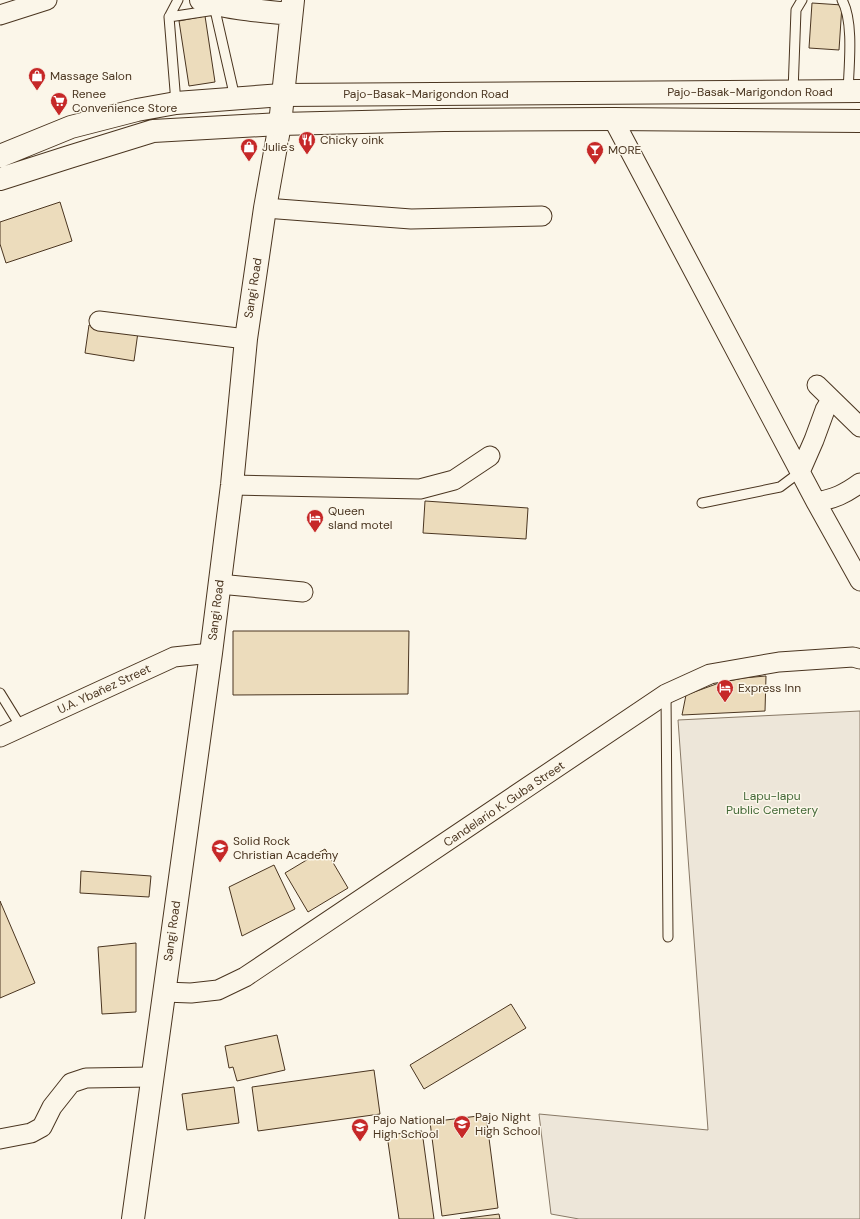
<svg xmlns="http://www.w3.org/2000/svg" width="860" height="1219" font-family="'DM Sans',sans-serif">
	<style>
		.green { fill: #ede6d9; stroke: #887966 }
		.building { fill: #ecdcbc; stroke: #4a3520 }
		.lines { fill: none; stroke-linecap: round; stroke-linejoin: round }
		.lane-casing { stroke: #4a3520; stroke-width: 11 }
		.street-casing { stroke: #4a3520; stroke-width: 21 }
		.secondary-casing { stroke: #4a3520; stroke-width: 24 }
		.primary-casing { stroke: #4a3520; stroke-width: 24 }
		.lane { stroke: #fbf6e9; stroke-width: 9 }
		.street { stroke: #fbf6e9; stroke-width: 19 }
		.secondary { stroke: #fbf6e9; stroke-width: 22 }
		.primary { stroke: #fbf6e9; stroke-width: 22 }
		.labels { text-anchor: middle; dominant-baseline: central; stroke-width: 3; stroke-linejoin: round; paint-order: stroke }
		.poi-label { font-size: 12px; fill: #4a3520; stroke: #fbf6e9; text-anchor: start }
		.street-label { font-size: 12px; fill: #4a3520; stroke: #fbf6e9 }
		.park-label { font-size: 12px; fill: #436837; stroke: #fbf6e9 }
	</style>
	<rect width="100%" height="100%" fill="#fbf6e9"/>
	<path class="green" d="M 860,711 L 860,1219 L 579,1219 L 551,1214 L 539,1114 L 708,1130 L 678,720 Z"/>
	<path class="building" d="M 812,3 L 842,5 L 839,50 L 809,48 Z
		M 205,16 L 215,82 L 189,86 L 179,21 Z
		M 60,202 L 72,241 L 6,263 L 0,244 L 0,222 Z
		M 89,325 L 138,332 L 134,361 L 85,353 Z
		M 425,501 L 528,508 L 526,539 L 423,533 Z
		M 233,631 L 409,631 L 408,694 L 233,695 Z
		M 766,676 L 765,711 L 682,715 L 686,695 L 719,683 L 743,678 Z
		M 325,849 L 348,888 L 308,912 L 285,873 Z
		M 274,865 L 295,909 L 242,936 L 229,887 Z
		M 81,871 L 151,876 L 149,897 L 80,893 Z
		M 0,901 L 35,983 L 0,998 Z
		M 136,943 L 136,1012 L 102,1014 L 98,947 Z
		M 511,1004 L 526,1028 L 424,1089 L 410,1065 Z
		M 277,1035 L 285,1070 L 237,1081 L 233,1067 L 229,1068 L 225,1046 Z
		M 374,1070 L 380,1114 L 258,1131 L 252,1087 Z
		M 234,1087 L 239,1123 L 187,1130 L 182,1094 Z
		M 486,1115 L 498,1208 L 442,1216 L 430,1122 Z
		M 422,1131 L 434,1219 L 399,1219 L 387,1135 Z
		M 499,1214 L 500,1219 L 460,1219 Z"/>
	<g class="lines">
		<defs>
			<path id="lane" d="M 842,0 C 854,21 849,66 848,91
				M 169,17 L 178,0
				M 793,92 L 796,10 L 802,0
				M 176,103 L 169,17 L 215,10 L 235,98
				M 702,503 L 780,487 L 800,472
				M 0,693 L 21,727
				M 666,694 L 668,937"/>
			<path id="street" d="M 0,15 L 47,0
				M 613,119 L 816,502 L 860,581
				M 265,208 L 411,219 L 542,216
				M 99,321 L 246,339
				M 817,385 L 860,427
				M 800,472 L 814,440 L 825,410 L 831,400
				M 232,485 L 420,489 L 454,480 L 490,456
				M 816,502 C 834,499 845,494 860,483
				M 219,584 L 303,592
				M 0,737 L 174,657 L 211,653
				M 164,992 L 191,993 L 218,990 L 245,977 L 666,694 L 710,674 L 779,662 L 853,657 L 860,659
				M 0,1139 L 31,1133 L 42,1127 L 52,1107 L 71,1083 L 86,1078 L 152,1077"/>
			<path id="secondary" d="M 201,0 C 230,9 261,11 291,14
				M 133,1219 L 211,653 L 232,485 L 246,339 L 265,208 L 280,124 L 293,0"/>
			<path id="primary" d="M 0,156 L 71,127 L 137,110 L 176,103 L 282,95 L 860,91
				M 0,179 L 69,157 L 153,131 L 280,124 L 444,120 L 613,119 L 860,121"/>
		</defs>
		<use href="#lane" class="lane-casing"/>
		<use href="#street" class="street-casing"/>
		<use href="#secondary" class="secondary-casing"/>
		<use href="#primary" class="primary-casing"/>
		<use href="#lane" class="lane"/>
		<use href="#street" class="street"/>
		<use href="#secondary" class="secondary"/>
		<use href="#primary" class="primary"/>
	</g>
	<defs>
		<symbol id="shop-pin" viewBox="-11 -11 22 30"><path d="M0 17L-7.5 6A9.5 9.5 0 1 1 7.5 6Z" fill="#c62828" stroke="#fbf6e9"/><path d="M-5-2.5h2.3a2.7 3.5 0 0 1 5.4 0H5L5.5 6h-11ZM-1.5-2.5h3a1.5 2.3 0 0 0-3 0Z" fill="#fff"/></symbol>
		<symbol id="supermarket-pin" viewBox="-11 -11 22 30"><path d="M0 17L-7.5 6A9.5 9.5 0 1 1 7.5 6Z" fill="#c62828" stroke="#fbf6e9"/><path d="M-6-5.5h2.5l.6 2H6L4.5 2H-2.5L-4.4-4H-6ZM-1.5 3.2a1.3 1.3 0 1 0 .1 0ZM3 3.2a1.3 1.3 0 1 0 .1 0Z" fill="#fff"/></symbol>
		<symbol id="restaurant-pin" viewBox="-11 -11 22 30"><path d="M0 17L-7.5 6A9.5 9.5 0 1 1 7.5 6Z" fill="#c62828" stroke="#fbf6e9"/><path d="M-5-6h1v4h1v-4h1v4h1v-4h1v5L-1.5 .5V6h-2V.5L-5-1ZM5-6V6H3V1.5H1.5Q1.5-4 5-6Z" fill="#fff"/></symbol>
		<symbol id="bar-pin" viewBox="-11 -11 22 30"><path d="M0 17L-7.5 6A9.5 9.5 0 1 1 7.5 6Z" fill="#c62828" stroke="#fbf6e9"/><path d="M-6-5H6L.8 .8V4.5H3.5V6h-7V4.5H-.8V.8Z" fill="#fff"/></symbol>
		<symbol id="hotel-pin" viewBox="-11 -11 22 30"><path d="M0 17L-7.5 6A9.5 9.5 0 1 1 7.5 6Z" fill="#c62828" stroke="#fbf6e9"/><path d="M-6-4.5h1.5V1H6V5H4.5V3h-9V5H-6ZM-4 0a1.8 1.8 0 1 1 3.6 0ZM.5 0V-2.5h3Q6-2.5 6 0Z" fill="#fff"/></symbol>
		<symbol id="school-pin" viewBox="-11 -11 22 30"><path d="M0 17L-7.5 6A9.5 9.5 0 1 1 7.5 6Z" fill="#c62828" stroke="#fbf6e9"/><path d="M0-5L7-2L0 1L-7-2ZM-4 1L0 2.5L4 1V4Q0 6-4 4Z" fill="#fff"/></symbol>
	</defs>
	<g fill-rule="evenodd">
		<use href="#shop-pin" x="27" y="66" width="20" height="27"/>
		<use href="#supermarket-pin" x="49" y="91" width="20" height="27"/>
		<use href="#restaurant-pin" x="297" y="130" width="20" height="27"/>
		<use href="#shop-pin" x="239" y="137" width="20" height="27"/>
		<use href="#bar-pin" x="585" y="140" width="20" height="27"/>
		<use href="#hotel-pin" x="305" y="508" width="20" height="27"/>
		<use href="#hotel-pin" x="715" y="678" width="20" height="27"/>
		<use href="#school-pin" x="210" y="838" width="20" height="27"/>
		<use href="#school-pin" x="452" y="1114" width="20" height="27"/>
		<use href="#school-pin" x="350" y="1117" width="20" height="27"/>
	</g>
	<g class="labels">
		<g class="poi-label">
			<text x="50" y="76">Massage Salon</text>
			<text x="72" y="94">Renee<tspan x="72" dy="14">Convenience Store</tspan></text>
			<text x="320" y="140">Chicky oink</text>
			<text x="262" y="147">Julie's</text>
			<text x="608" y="150">MORE</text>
			<text x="328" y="511">Queen<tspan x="328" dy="14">sland motel</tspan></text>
			<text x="738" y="688">Express Inn</text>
			<text x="233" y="841">Solid Rock<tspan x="233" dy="14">Christian Academy</tspan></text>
			<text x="475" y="1117">Pajo Night<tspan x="475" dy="14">High School</tspan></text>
			<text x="373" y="1120">Pajo National<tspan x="373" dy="14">High School</tspan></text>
		</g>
		<g class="street-label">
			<text x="750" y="92">Pajo-Basak-Marigondon Road</text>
			<text x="426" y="94">Pajo-Basak-Marigondon Road</text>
			<text transform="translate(253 288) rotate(-81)">Sangi Road</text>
			<text transform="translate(216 610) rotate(-83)">Sangi Road</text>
			<text transform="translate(104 689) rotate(-25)">U.A. Ybañez Street</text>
			<text transform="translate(504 804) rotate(-34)">Candelario K. Guba Street</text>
			<text transform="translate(172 931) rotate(-82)">Sangi Road</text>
		</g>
		<g class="park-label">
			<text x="772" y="796">Lapu-lapu<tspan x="772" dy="14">Public Cemetery</tspan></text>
		</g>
	</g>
</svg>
